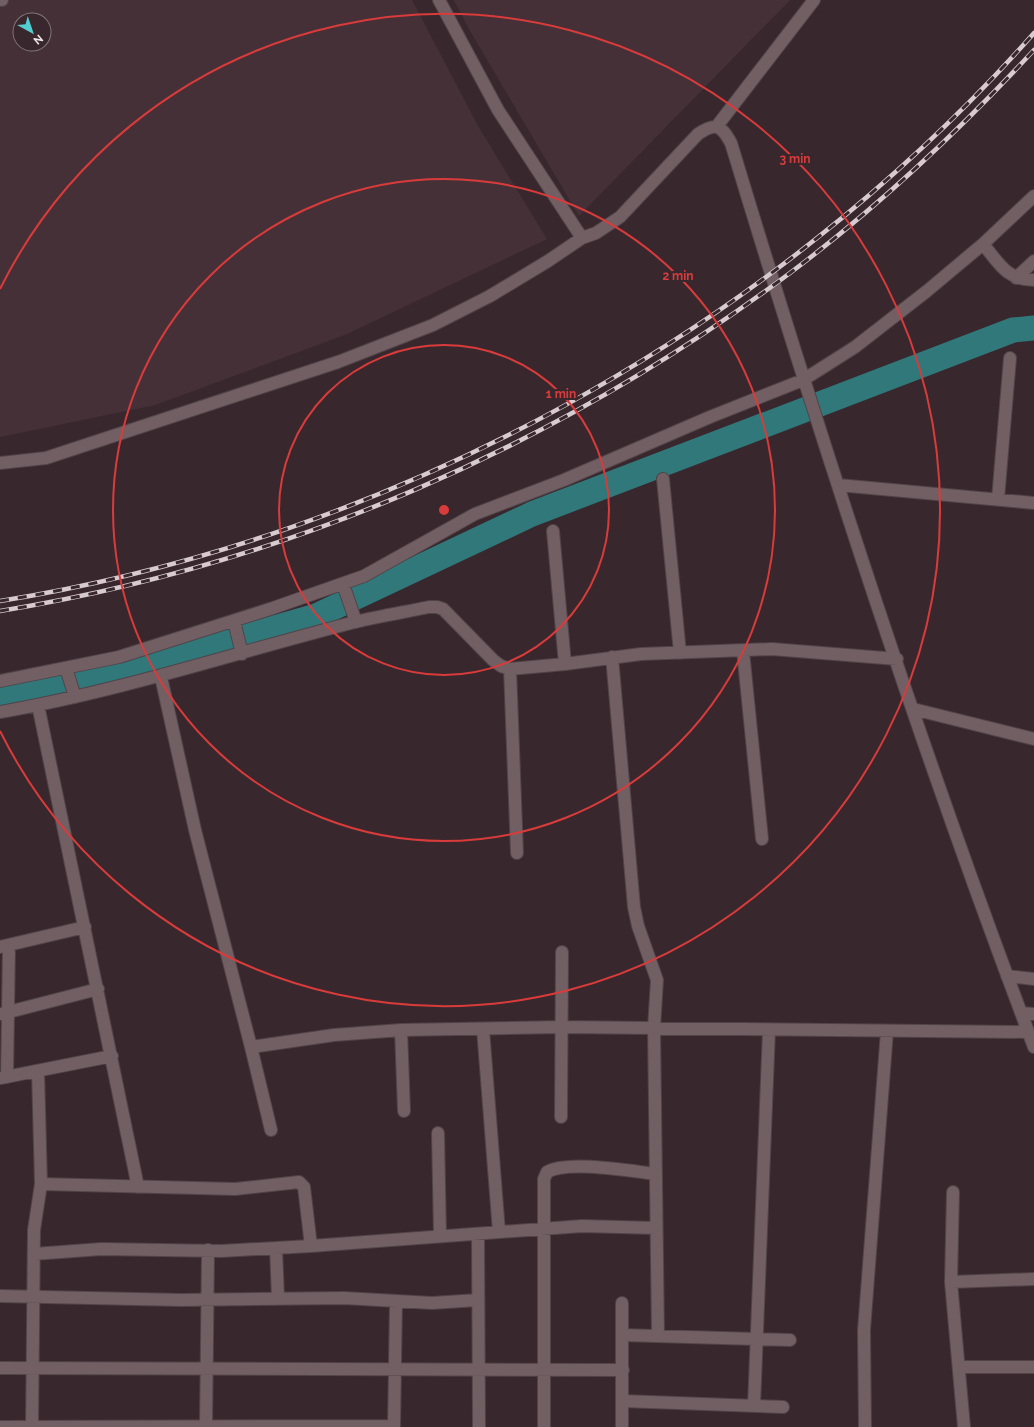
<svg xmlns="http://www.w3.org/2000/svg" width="1034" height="1427" font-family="Raleway,sans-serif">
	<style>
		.built { fill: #463038; fill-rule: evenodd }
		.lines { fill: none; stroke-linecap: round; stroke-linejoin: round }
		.river { stroke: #30787a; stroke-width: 25 }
		.minor-casing { stroke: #514449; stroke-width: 14 }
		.minor { stroke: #715f64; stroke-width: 12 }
		.rail-casing { stroke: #d7cbd0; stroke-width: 4.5 }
		.rail { stroke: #38282e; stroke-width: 3; stroke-dasharray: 9; stroke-linecap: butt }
		.ring { fill: none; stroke: #d93b3b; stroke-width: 2 }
		.centre { fill: #d93b3b; stroke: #38282e; stroke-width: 2 }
		.ring-label { font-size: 12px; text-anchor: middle; font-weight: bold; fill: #d93b3b; stroke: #38282e; stroke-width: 4; stroke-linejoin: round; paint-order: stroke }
	</style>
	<rect width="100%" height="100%" fill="#38282e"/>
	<path class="built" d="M 0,0 L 412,0 L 478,126 L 547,239 L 347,334 L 155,405 L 0,437 ZM 20,20 L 44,20 L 44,44 L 20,44 Z
		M 454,0 L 790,0 L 579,216 L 469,29 Z"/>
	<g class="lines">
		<path class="river" d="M 0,695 L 131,669 L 316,616 L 532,514 L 1013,330 L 1034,328"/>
		<defs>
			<path id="minor" d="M 0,0 L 2,0
				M 439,0 L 498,110 L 582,238
				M 717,126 L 814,0
				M 983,244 C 999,263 1006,280 1034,280
				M 1016,278 L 1034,261
				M 0,463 L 46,458 L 338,362 L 433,325 L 490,296 L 548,261 L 582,238 L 596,233 L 620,217 L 698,134 C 716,122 721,125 731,143 C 823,447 921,750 1034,1047
				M 663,479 L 680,653
				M 838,485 L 1034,503
				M 998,499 L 1010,358
				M 553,531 L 565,664
				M 343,584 L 356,622
				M 234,621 L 242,654
				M 743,651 L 762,839
				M 612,657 L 634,907 L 638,926 L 657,980 L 654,1028 L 658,1336
				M 66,668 L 75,697
				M 510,669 L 517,853
				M 161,677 L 195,830 L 251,1047 L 271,1130
				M 0,681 L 119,657 L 270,609 L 364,576 L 475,514 L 564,480 L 710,417 L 803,380 L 855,347 L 927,291 L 983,244 L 1034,196
				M 38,705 L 138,1187
				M 913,709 L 1034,739
				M 0,712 C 121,691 237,652 355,622 C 380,616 405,612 429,607 L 437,607 L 443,609 L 493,660 L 501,666 L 510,669 L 565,664 L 641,654 L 772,649 L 897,659
				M 0,947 L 85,927
				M 1007,976 L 1034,979
				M 1021,1013 L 1034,1014
				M 1,1014 L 98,989
				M 483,1029 L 499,1232
				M 401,1030 L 404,1111
				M 251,1047 L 334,1035 L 401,1030 L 562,1027 L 1028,1032
				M 7,1077 L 9,945
				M 1,1078 L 112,1056
				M 561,1117 L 562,952
				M 438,1133 L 440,1236
				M 41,1184 L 235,1189 L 299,1182 L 304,1187 L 311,1246
				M 953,1192 L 951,1282 L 964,1427
				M 478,1234 L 479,1427
				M 276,1248 L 278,1298
				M 34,1254 L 101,1249 L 221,1251 L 311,1246 L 582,1226 L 656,1228
				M 951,1282 L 1034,1279
				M 0,1296 L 181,1300 L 344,1298 L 432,1303 L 478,1300
				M 622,1303 L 622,1427
				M 622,1335 L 790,1340
				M 959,1367 L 1034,1367
				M 0,1368 L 623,1370
				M 623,1401 L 783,1407
				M 754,1406 L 769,1030
				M 0,1427 L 394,1426
				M 32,1427 L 34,1230 L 41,1184 L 38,1071
				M 206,1427 L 208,1250
				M 394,1427 L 396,1301
				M 544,1427 L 544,1179 L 547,1172 C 568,1160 630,1171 656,1174
				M 865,1427 L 864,1330 L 887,1031"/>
		</defs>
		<use href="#minor" class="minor-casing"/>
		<use href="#minor" class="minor"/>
		<defs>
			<path id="rail" d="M 0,601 C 393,538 770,331 1034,33
				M 0,611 C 286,565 558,446 790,273 C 878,207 959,131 1034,50"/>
		</defs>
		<use href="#rail" class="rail-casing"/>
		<use href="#rail" class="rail"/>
	</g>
	<g class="ring">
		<circle cx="444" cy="510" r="165"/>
		<circle cx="444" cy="510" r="331"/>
		<path d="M0 289A496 496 0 1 1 0 731"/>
	</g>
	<circle cx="444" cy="510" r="6" class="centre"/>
	<g class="ring-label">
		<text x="795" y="163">3 min</text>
		<text x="678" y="280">2 min</text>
		<text x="561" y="398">1 min</text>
	</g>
	<g transform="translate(32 32) rotate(140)"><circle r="19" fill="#38282e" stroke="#827479"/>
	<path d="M0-3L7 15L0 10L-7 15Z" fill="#52cdd0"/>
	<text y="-6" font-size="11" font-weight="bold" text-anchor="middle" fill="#f1e6ea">N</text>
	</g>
</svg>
